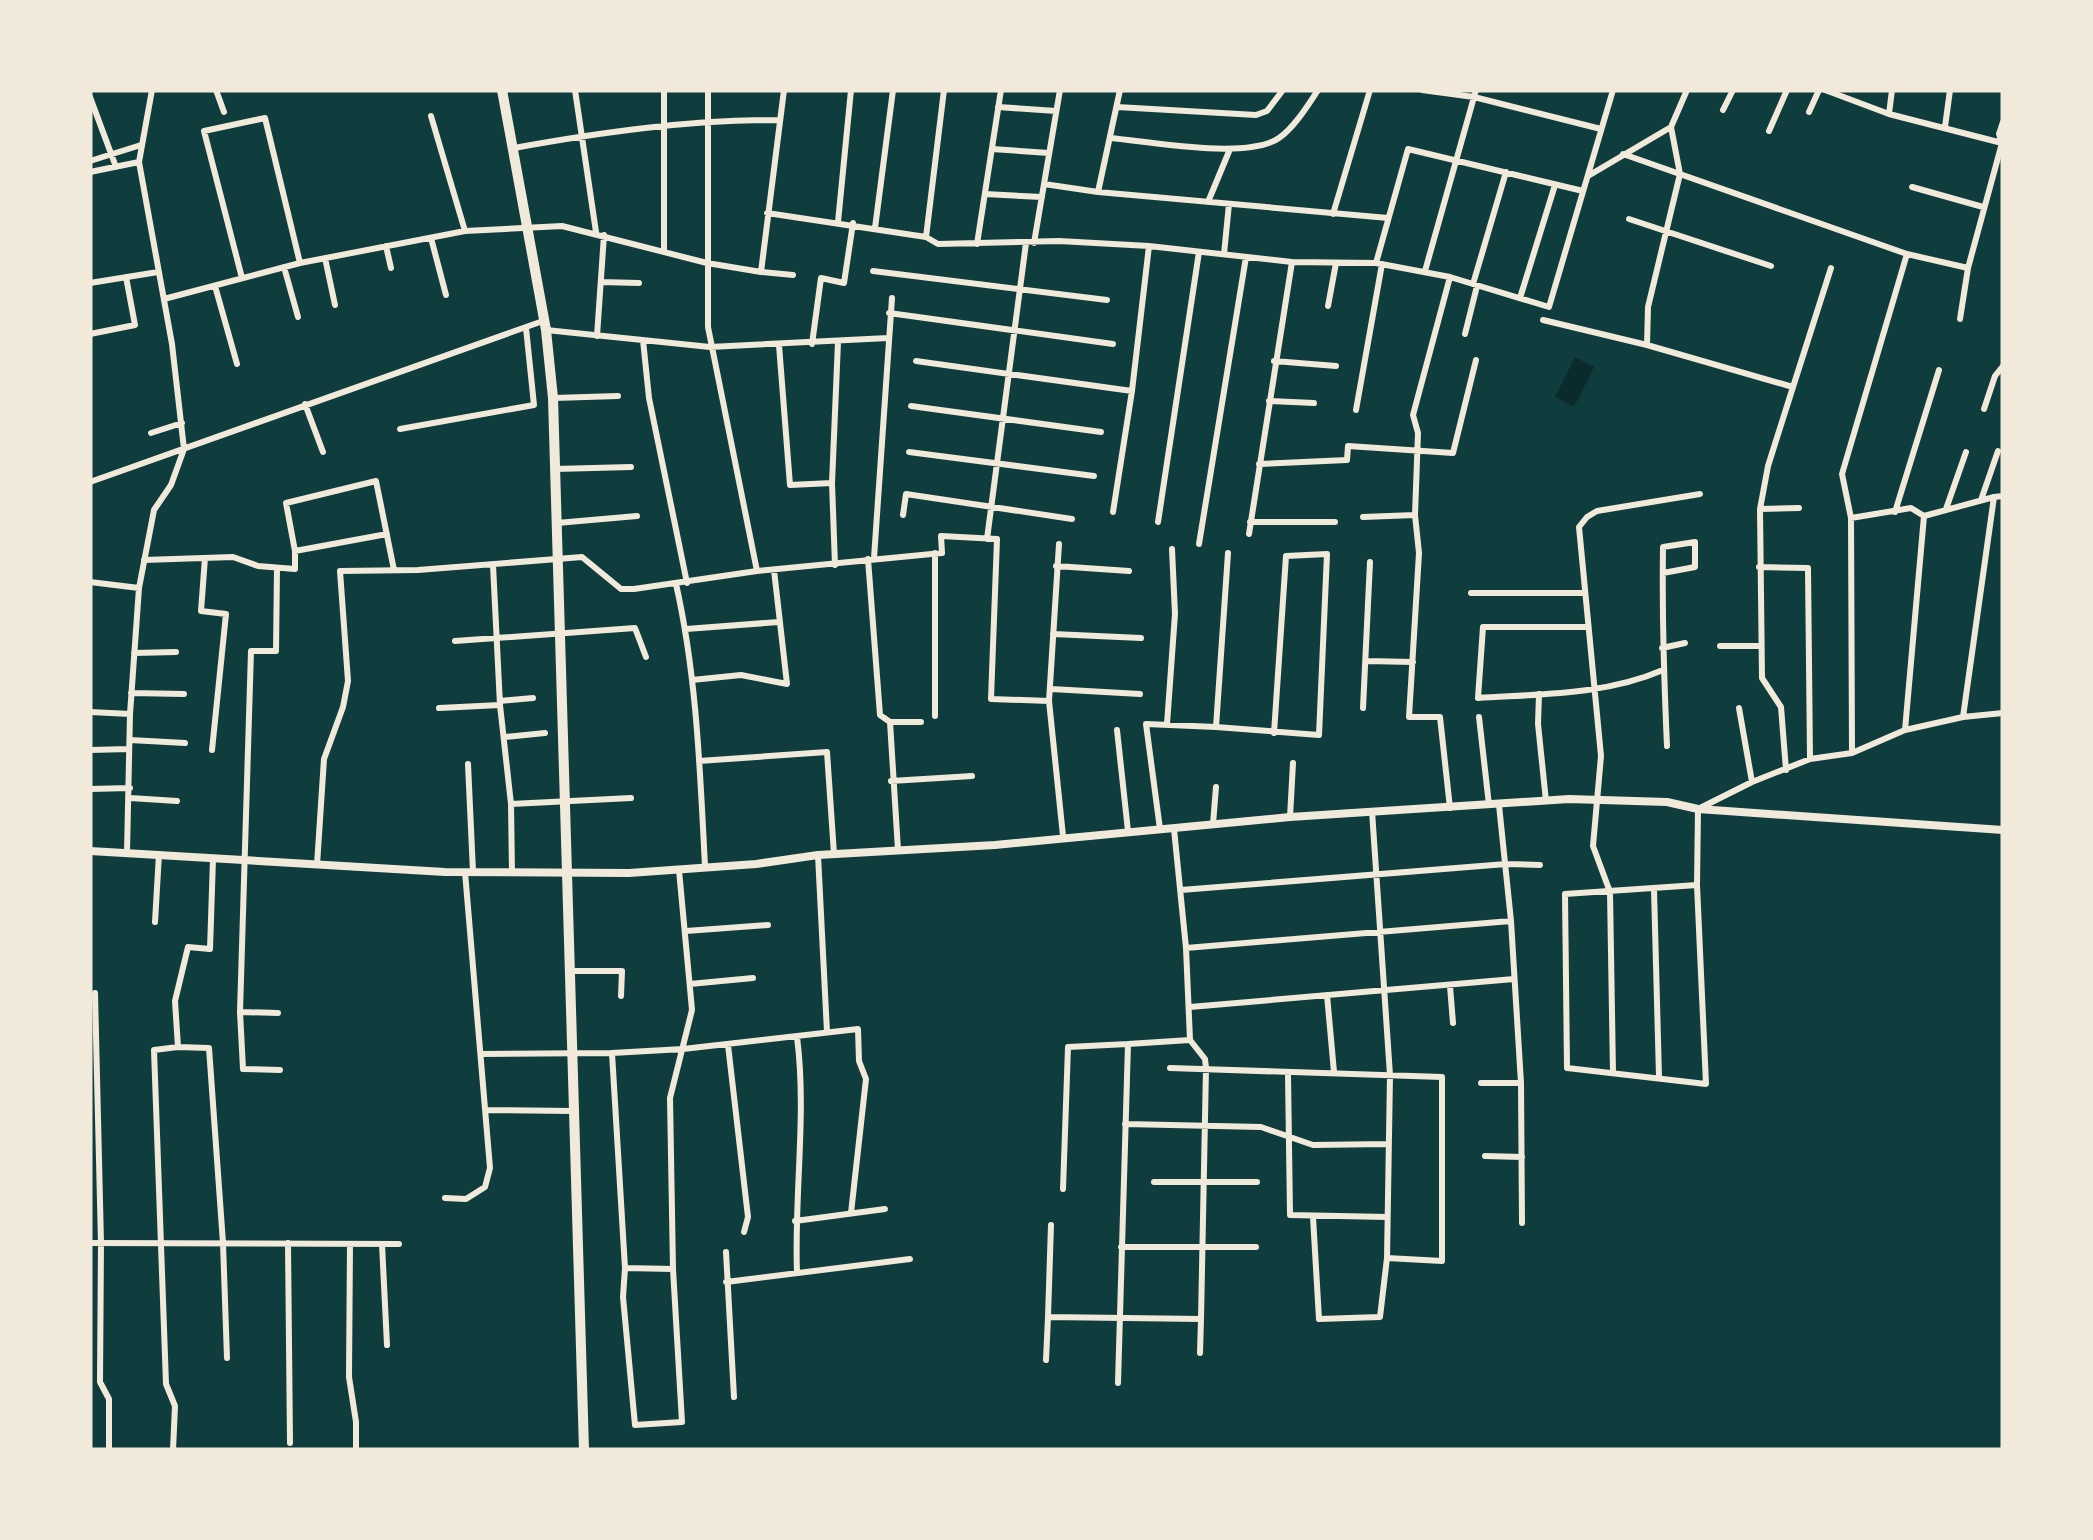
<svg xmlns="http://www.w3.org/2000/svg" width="2093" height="1540" font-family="'Roboto Condensed',sans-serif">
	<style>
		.water { fill: #0a2a2b }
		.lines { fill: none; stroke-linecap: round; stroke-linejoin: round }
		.minor { stroke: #f1e9da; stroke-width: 6 }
		.tertiary { stroke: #f1e9da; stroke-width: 8 }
		.primary { stroke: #f1e9da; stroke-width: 10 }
	</style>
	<rect width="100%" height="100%" fill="#0f3d3e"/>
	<path class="water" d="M 1575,357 L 1594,367 L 1574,407 L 1555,397 Z"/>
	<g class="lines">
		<path class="minor" d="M 216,90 L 224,112
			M 575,90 L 596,232
			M 664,90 L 664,251
			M 708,90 L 708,327 L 757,571
			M 1422,90 L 1474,97 L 1601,129
			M 1825,90 L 1889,114 L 2002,143
			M 90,97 L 116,167
			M 998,107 L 1056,111
			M 1117,107 L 1256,115 L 1267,111 L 1283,90
			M 1723,110 L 1733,90
			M 1809,112 L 1819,90
			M 1889,114 L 1892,90
			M 431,116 L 465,231
			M 1945,127 L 1950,90
			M 1769,131 L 1787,90
			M 1111,138 C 1151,142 1248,160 1279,138 C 1294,128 1308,105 1318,90
			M 514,148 C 602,132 688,120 778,120
			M 992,149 L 1049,153
			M 1623,154 L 1907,254 L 1968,268 L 2002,143 L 1999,134 L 2003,122
			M 90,161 L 141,145
			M 90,172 L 139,162
			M 1588,176 L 1671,127
			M 1044,184 L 1060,90
			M 1912,187 L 1983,207
			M 1098,192 L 1388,218
			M 985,194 L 1042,197
			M 1208,202 L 1230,149
			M 767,213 L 926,237 L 938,244 L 1059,241 L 1149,246 L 1292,262 L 1376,263 L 1450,277 L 1549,307 L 1613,90
			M 1333,214 L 1370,90
			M 1629,219 L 1771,266
			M 838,222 L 851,90
			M 875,228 L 893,90
			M 926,237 L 944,90
			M 431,238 L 446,295
			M 1034,243 L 1044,184 L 1098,192 L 1120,90
			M 977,244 L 1001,90
			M 386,246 L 391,268
			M 1224,254 L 1229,204
			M 325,258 L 335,305
			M 1376,263 L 1408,149 L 1583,191
			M 284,267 L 298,317
			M 873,271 L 1107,300
			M 1425,271 L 1476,90
			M 761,272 L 793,275
			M 242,278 L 204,131 L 265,118 L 300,263
			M 601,282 L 639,283
			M 90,283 L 158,272
			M 1473,284 L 1506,172
			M 215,286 L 237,364
			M 1520,298 L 1555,185
			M 164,299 L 300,263 L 465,231 L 562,226 L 707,263 L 761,272 L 784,90
			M 1328,306 L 1336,263
			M 889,313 L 1113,344
			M 1960,319 L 1968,268
			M 1543,320 L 1647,345 L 1793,387 L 1768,466 L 1760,509 L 1762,678 L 1781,707 L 1786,770
			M 546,330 L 710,347 L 888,338
			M 90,334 L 135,325 L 126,277
			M 1465,334 L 1477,286
			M 597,336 L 604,235
			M 643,340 L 649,398 L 687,583
			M 812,344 L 821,278 L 844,283 L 853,223
			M 779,345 L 790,485 L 832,483
			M 1647,345 L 1648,307 L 1680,174 L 1671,127 L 1687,90
			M 916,361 L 1132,391
			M 1274,361 L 1336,366
			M 1793,387 L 1831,268
			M 554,398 L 618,396
			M 1269,401 L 1314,403
			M 305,404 L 323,452
			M 911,406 L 1101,432
			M 1984,409 L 1995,376 L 2003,366
			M 1356,410 L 1382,264
			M 400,429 L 534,405 L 526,328
			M 151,433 L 182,423
			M 909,452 L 1094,476
			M 1259,464 L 1347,460 L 1348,446 L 1453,453 L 1476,360
			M 555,469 L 631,467
			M 90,482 L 543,321
			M 1981,500 L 1998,451
			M 1760,509 L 1799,508
			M 1946,509 L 1966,452
			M 1113,512 L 1132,391 L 1149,246
			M 1895,512 L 1939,370
			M 903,515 L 906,494 L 1072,519
			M 1363,517 L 1415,515
			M 1851,518 L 1911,508 L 1924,516
			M 1158,522 L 1199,252
			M 1250,522 L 1335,522
			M 557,523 L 637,516
			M 1249,534 L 1292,262
			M 987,539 L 1026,243
			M 1199,544 L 1246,257
			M 295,551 L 387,534
			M 935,553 L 935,716
			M 205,558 L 201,611 L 226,614 L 212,750
			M 874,558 L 892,298
			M 868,559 L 880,715 L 890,722 L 898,850
			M 144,560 L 233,557 L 258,566 L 295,569 L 295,551 L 286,503 L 376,481 L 394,570
			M 493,565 L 500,705 L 511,804 L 512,873
			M 835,565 L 832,483 L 838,342
			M 1056,566 L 1129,571
			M 1759,567 L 1808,568 L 1810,759
			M 277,568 L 276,651 L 251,651 L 240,1012 L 243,1069 L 280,1070
			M 1663,573 L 1695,567 L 1695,542 L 1663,547 C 1662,614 1664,680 1667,746
			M 90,582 L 139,588
			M 676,584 C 697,677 700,772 705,866
			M 1471,593 L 1584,593
			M 1587,627 L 1483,627 L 1478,698 C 1541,694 1605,695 1663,670
			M 686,629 L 779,622
			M 1053,634 L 1141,638
			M 455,641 L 635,628 L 646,657
			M 1720,646 L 1760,646
			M 1662,648 L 1685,643
			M 134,653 L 176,652
			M 1367,661 L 1413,662
			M 692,680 L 741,675 L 787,684 L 774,570
			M 1051,689 L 1140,694
			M 131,693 L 184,694
			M 1539,694 L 1538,724 L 1546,801
			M 500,701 L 533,698
			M 1049,701 L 1059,544
			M 439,708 L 500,705
			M 1363,708 L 1370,562
			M 1739,708 L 1752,782
			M 90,712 L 130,714
			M 1479,717 L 1489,805
			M 1963,717 L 1994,497 L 2003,496
			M 890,722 L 921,722
			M 1167,724 L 1175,614 L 1172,549
			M 1216,727 L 1319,735 L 1327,554 L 1286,556 L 1274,733
			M 1117,730 L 1128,831
			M 1905,730 L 1924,516 L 1994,497
			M 505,737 L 545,733
			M 130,740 L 185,743
			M 90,750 L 129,749
			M 1852,753 L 1851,518 L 1842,474 L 1907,254
			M 699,761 L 827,752 L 834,854
			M 468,764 L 473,872
			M 891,781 L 972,776
			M 90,789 L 130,788
			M 130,798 L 177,801
			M 511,804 L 631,798
			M 1499,805 L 1511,921 L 1521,1083 L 1522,1223
			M 1450,808 L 1440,717 L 1409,717 L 1419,553 L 1415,515 L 1418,433 L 1413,415 L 1450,277
			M 1290,817 L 1293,763
			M 1213,824 L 1216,787
			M 1160,829 L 1146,724 L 1216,727 L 1228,553
			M 127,852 L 130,714 L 139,588 L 154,510 L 171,485 L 184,449 L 172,344 L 139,162 L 152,90
			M 818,855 L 827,1032
			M 213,859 L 210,949 L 188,947 L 175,1001 L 178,1047 L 209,1048 L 223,1243 L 227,1358
			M 317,865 L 324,759 L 343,707 L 348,681 L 340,571 L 418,570 L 582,557 L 621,589 L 634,589 L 757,571 L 942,553 L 941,536 L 997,539 L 991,699 L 1049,701 L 1063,836
			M 1697,885 L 1565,894 L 1567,1068 L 1706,1084 L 1697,885 L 1698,809 L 1752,782 L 1810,759 L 1852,753 L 1905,730 L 1963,717 L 2003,713
			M 1654,889 L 1659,1077
			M 1181,890 L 1506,864 L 1540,865
			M 155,922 L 159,854
			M 686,931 L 768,925
			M 1186,948 L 1511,921
			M 572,971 L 622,971 L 621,996
			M 690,984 L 753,978
			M 1450,986 L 1453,1023
			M 95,993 L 101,1243 L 100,1382 L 109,1399 L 109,1450
			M 1327,995 L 1334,1072
			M 1190,1007 L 1514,979
			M 240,1012 L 278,1013
			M 797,1037 C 807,1114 794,1194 797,1273
			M 728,1045 L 748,1217 L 744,1232
			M 612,1053 L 625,1268
			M 481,1054 L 612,1053 L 683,1049 L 858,1029 L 859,1061 L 866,1079 L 851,1213
			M 1170,1068 L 1442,1077 L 1442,1261 L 1387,1258
			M 1613,1073 L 1610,892 L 1593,846 L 1601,756 L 1579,527 L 1587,517 L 1597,511 L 1700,494
			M 1288,1074 L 1290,1215 L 1387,1217
			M 1481,1083 L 1521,1083
			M 487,1110 L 572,1111
			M 1125,1124 L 1261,1127 L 1313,1145 L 1387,1144
			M 1485,1156 L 1522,1157
			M 1154,1182 L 1257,1182
			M 1063,1189 L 1068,1047 L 1128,1044
			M 445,1198 L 466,1199 L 485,1187 L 490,1168 L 465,872
			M 1313,1217 L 1319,1319 L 1380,1317 L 1387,1258 L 1390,1075 L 1372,811
			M 795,1221 L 885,1209
			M 1051,1225 L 1048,1317 L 1201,1319 L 1206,1068 L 1205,1059 L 1190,1040 L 1186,948 L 1174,829
			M 90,1243 L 399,1244
			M 288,1243 L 290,1443
			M 350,1244 L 349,1377 L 356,1422 L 356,1450
			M 382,1244 L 387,1345
			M 1121,1247 L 1256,1247
			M 726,1252 L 734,1397
			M 673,1269 L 625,1268 L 623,1297 L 635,1425 L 682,1422 L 673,1269 L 670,1098 L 692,1010 L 679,870
			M 726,1282 L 910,1259
			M 1200,1353 L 1201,1319
			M 1046,1360 L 1048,1317
			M 1118,1383 L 1128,1044 L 1190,1040
			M 173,1450 L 175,1406 L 166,1384 L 154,1050 L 178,1047"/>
		<path class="tertiary" d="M 90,851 L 445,872 L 629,873 L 756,864 L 818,855 L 995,845 L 1290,817 L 1569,799 L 1667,802 L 1698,809 L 2003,830"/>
		<path class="primary" d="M 502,90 L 546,330 L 553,398 L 584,1450"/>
	</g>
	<rect width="2093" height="1540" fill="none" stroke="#f1e9da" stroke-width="185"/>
</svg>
